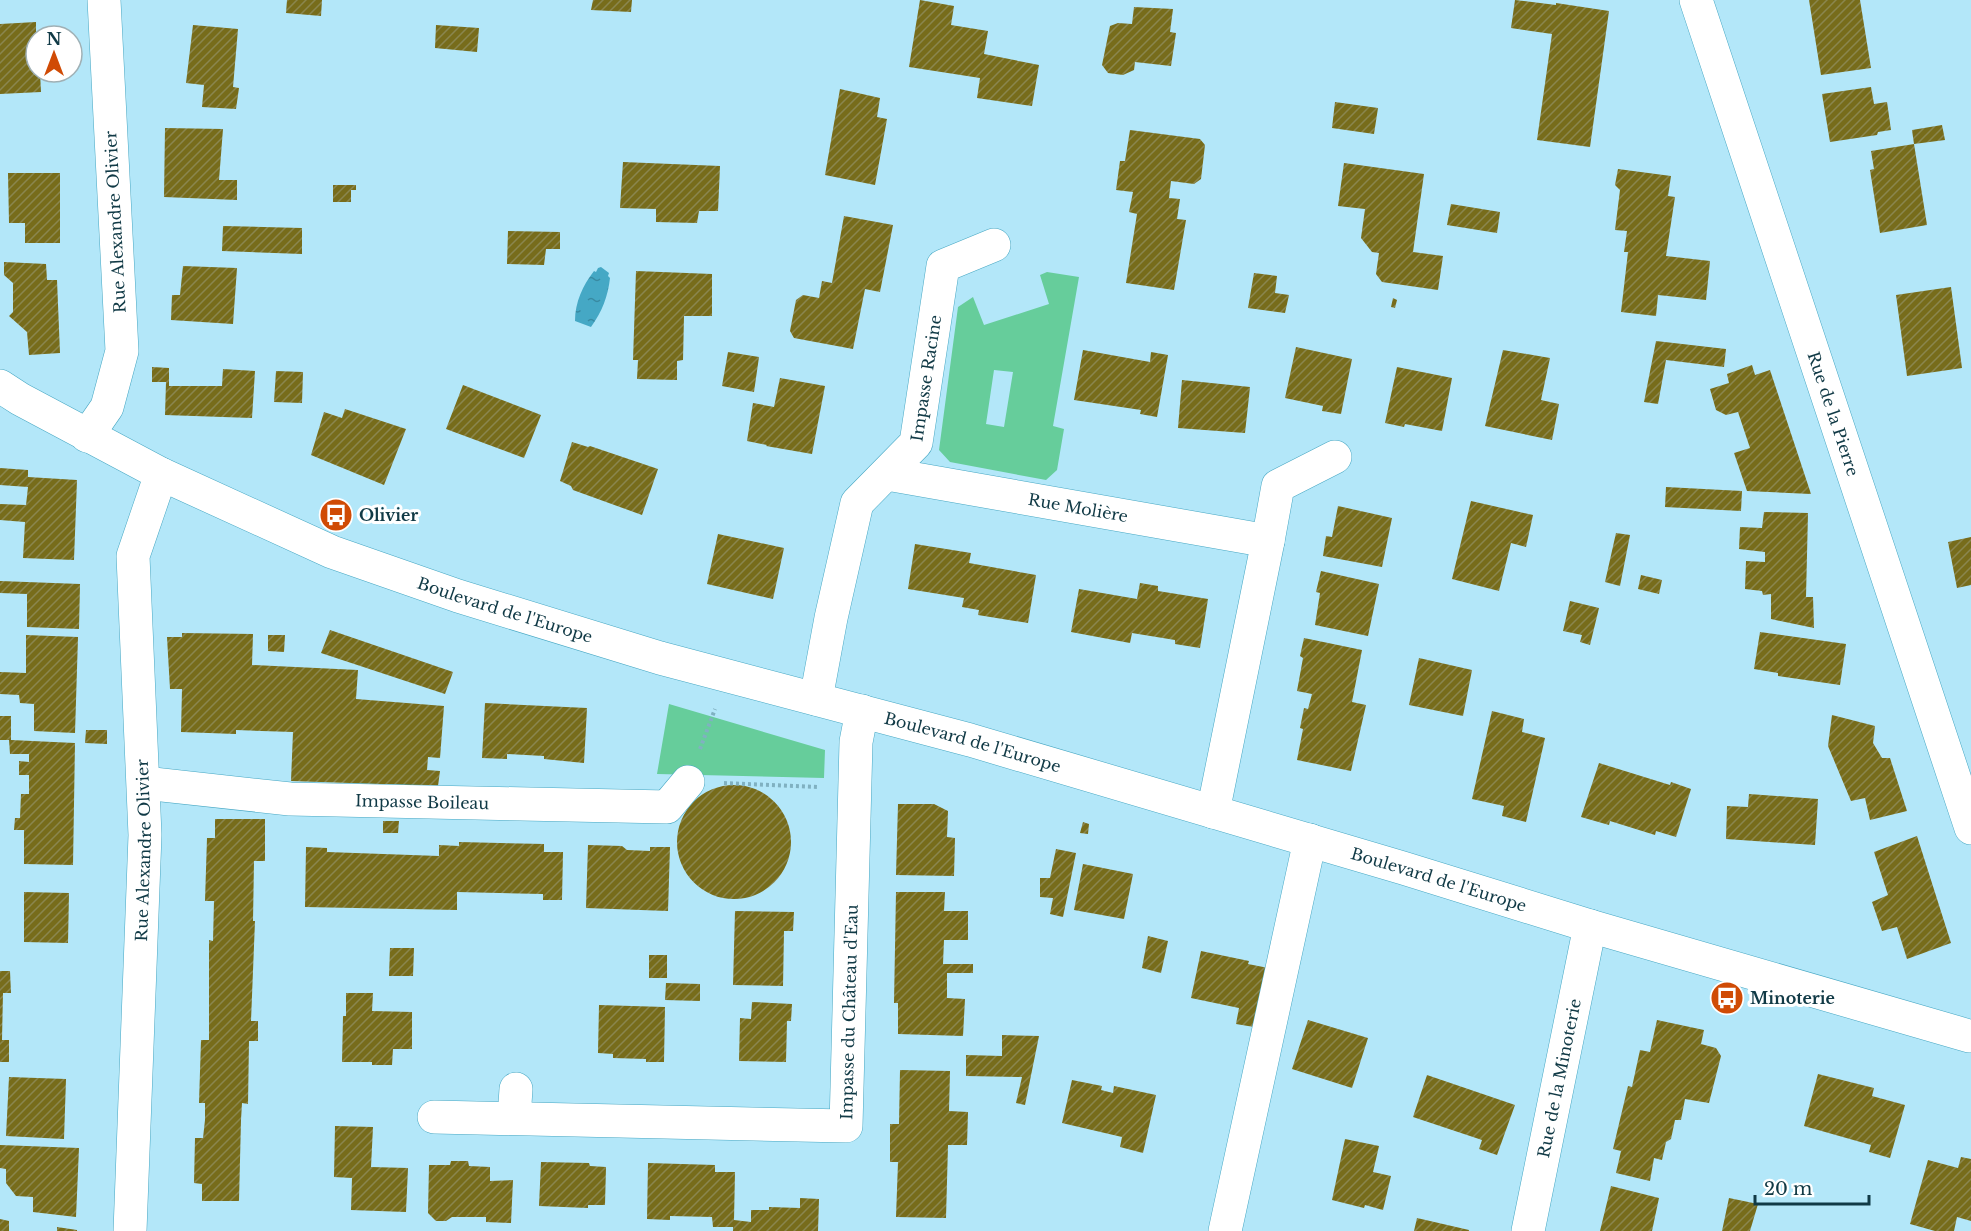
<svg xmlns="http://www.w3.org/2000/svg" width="1971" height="1231" font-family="'Libre Baskerville',serif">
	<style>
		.green { fill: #66cd9b; fill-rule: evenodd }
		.water { fill: url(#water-ripples) }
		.building { fill: url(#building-hatch) }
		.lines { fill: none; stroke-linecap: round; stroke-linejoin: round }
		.minor-casing { stroke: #46a7c3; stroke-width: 34 }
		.path { stroke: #80b1c1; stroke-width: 4; stroke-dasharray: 3 3; stroke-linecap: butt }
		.minor { stroke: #fff; stroke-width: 33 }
		.labels { text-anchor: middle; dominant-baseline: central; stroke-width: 6; stroke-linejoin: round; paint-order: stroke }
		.street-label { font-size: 16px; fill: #113a46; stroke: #fff }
		.poi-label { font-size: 16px; font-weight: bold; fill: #113a46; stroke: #fff; text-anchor: start }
	</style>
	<defs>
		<pattern id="water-ripples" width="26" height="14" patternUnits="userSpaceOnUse" patternTransform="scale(1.5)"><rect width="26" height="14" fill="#45a8c5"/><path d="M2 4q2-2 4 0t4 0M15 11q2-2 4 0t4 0" fill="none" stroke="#388aa2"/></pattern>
		<pattern id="building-hatch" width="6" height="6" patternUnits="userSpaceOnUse" patternTransform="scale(1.5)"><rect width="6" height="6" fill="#776c1b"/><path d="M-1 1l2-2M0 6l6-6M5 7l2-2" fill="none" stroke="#8a864f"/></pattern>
	</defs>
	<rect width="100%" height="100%" fill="#b3e7f9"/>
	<path class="green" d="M 1047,272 L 1079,277 L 1053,426 L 1064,429 L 1057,470 L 1046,480 L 950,462 L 939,450 L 958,307 L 973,297 L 984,325 L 1049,304 L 1040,275 ZM 994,370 L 1013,372 L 1004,427 L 986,424 Z
		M 669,704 L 825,750 L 824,778 L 657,774 Z"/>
	<path class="water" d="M 601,267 L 609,273 L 608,276 L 610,278 C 608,296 602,312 591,327 L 575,321 C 575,302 583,285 594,271 L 596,272 L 598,268 Z"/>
	<path class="building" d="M 287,0 L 322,0 L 321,16 L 286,13 Z
		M 593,0 L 632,0 L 631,12 L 591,10 Z
		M 920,0 L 954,6 L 951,25 L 988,31 L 984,54 L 1039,65 L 1032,106 L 977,98 L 980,78 L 909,67 Z
		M 1515,0 L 1556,5 L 1556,3 L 1609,11 L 1590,147 L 1537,140 L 1552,34 L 1511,28 Z
		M 1809,0 L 1860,0 L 1871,68 L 1821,75 Z
		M 1134,7 L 1173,9 L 1170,32 L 1176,33 L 1171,66 L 1135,62 L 1134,70 L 1123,75 L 1108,73 L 1102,65 L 1110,26 L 1118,23 L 1132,24 Z
		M 36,22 L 36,72 L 40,72 L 41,92 L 0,94 L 0,24 Z
		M 193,25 L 238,29 L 233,87 L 239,88 L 236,109 L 202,107 L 204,85 L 186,83 Z
		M 436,25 L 479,28 L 477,52 L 435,48 Z
		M 1871,87 L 1874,104 L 1887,102 L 1891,130 L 1878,132 L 1877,135 L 1830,142 L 1822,94 Z
		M 840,89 L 880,98 L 877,117 L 887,119 L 875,185 L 825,175 Z
		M 1335,102 L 1378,108 L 1374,134 L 1332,128 Z
		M 1942,125 L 1945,140 L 1914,144 L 1912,130 Z
		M 165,128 L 223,129 L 219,180 L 237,180 L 237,200 L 164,197 Z
		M 1130,130 L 1200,139 L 1205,145 L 1201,179 L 1194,184 L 1171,181 L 1169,198 L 1180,199 L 1177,219 L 1186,220 L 1174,290 L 1126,283 L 1137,214 L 1129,212 L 1133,192 L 1116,190 L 1120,161 L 1125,161 Z
		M 1914,144 L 1927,225 L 1880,233 L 1870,170 L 1874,169 L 1871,151 Z
		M 623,162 L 720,166 L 718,211 L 699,211 L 697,223 L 656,222 L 656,209 L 620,208 Z
		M 1344,163 L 1424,174 L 1413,252 L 1443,256 L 1438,290 L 1382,282 L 1376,274 L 1379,253 L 1372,252 L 1361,238 L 1365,209 L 1338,206 Z
		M 1618,169 L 1671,176 L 1668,196 L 1675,197 L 1666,256 L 1710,261 L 1706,300 L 1658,295 L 1656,316 L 1621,312 L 1628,252 L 1624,252 L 1627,231 L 1615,230 L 1620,190 L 1615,185 Z
		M 8,173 L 60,173 L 60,243 L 25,243 L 25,223 L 9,223 Z
		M 333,185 L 356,185 L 356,190 L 351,190 L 351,202 L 333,202 Z
		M 1451,204 L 1500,212 L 1497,233 L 1447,225 Z
		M 844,216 L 893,225 L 880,292 L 865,289 L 853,349 L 794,338 L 790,331 L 796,300 L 803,295 L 819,298 L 822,281 L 832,283 Z
		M 223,226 L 302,228 L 302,254 L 222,251 Z
		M 508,231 L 560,232 L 560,249 L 546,249 L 544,265 L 507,264 Z
		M 4,262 L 46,264 L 47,280 L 57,280 L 60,353 L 29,355 L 27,332 L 9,316 L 13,312 L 13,283 L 4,275 Z
		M 183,266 L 237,268 L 233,324 L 171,320 L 172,295 L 180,295 Z
		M 636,271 L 712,274 L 712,316 L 684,316 L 683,360 L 677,361 L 677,380 L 637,379 L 638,360 L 633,360 Z
		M 1254,273 L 1277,276 L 1275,293 L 1289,295 L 1285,313 L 1248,308 Z
		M 1951,287 L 1962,368 L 1907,376 L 1896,295 Z
		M 1393,298 L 1397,300 L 1395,308 L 1391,307 Z
		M 1656,341 L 1726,349 L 1724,367 L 1666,360 L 1658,404 L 1644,402 Z
		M 1296,347 L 1352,359 L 1341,414 L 1322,411 L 1323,406 L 1285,398 Z
		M 1083,350 L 1150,362 L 1151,352 L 1168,355 L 1157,417 L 1140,414 L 1141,410 L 1074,400 Z
		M 1503,350 L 1550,358 L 1541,400 L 1559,404 L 1552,440 L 1485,426 Z
		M 728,352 L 759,357 L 754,392 L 722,386 Z
		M 1752,365 L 1755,375 L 1770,370 L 1811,494 L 1747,491 L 1734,453 L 1750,448 L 1738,412 L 1726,415 L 1716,410 L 1710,389 L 1729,383 L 1727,374 Z
		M 152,367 L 169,368 L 169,386 L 222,386 L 223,369 L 255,371 L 252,418 L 165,415 L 166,382 L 152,382 Z
		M 1397,367 L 1452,378 L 1442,431 L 1405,424 L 1404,427 L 1385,423 Z
		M 276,371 L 303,372 L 302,403 L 274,402 Z
		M 780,378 L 825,386 L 812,454 L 766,446 L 767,445 L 747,441 L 753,403 L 774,407 Z
		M 1182,380 L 1250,387 L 1245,433 L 1178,428 Z
		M 463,385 L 541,415 L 524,458 L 446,429 Z
		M 345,409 L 406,429 L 384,485 L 311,455 L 324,412 L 342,418 Z
		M 572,442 L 588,447 L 590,446 L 658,469 L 642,515 L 573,490 L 571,486 L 560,481 Z
		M 0,468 L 28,470 L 28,477 L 77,480 L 74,560 L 23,558 L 25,522 L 0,520 L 0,504 L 26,505 L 28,487 L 0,485 Z
		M 1666,487 L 1742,491 L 1741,511 L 1665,507 Z
		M 1471,501 L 1533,515 L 1526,547 L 1511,543 L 1499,591 L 1452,579 Z
		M 1338,506 L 1392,518 L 1382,567 L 1323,556 L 1326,536 L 1332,537 Z
		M 1764,512 L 1808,513 L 1806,597 L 1813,597 L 1814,628 L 1771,619 L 1771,594 L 1763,595 L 1762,591 L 1745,589 L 1746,561 L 1765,562 L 1765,552 L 1739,549 L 1740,527 L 1762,528 Z
		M 1616,533 L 1630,535 L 1620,586 L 1605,582 Z
		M 718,534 L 784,548 L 773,599 L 707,584 Z
		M 1971,537 L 1971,585 L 1957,588 L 1948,542 Z
		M 915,544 L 971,553 L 969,563 L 1036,575 L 1028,623 L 978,615 L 979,610 L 962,607 L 964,598 L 908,589 Z
		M 1321,571 L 1379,584 L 1368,636 L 1315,625 L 1320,593 L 1316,592 Z
		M 1641,575 L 1662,580 L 1659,594 L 1638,589 Z
		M 0,581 L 80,584 L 79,629 L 27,627 L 27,594 L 0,593 Z
		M 1140,583 L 1158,586 L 1158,591 L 1208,599 L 1200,648 L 1175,644 L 1175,640 L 1132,633 L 1130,643 L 1071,632 L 1079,589 L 1137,599 Z
		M 1570,601 L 1599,608 L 1590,645 L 1580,642 L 1582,635 L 1563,631 Z
		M 330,630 L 453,672 L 445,694 L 321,653 Z
		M 1760,632 L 1846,644 L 1840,685 L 1778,676 L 1778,673 L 1754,669 Z
		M 182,633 L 253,634 L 252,665 L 358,670 L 356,699 L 444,706 L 440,758 L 428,757 L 427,770 L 440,771 L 438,786 L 291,781 L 293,732 L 236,730 L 236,734 L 181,732 L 182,689 L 170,689 L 167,637 L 182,637 Z
		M 26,635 L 78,637 L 75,733 L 34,731 L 34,704 L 20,703 L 19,695 L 0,694 L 0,672 L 26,673 Z
		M 268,635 L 285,635 L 284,652 L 268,651 Z
		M 1304,638 L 1362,650 L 1352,702 L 1366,705 L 1351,771 L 1297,760 L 1303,729 L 1300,728 L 1304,708 L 1308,709 L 1312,694 L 1297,691 L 1303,658 L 1300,656 Z
		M 1419,658 L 1472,670 L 1463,716 L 1409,705 Z
		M 485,703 L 587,708 L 584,763 L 544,759 L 544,756 L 507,754 L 507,759 L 482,758 Z
		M 1492,711 L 1524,719 L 1522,732 L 1545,738 L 1526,822 L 1502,816 L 1504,806 L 1472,799 Z
		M 1832,715 L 1875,726 L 1873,743 L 1882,758 L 1890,758 L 1907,811 L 1870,820 L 1865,798 L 1851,801 L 1828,746 Z
		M 0,716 L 11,716 L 11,740 L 75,743 L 73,865 L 24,864 L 24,830 L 14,830 L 15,818 L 20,818 L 21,794 L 29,794 L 29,775 L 19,775 L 19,761 L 29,762 L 29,754 L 10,754 L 9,740 L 0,740 Z
		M 86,730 L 107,730 L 107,744 L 85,743 Z
		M 1599,763 L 1670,785 L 1671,782 L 1691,789 L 1676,837 L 1656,831 L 1655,835 L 1610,821 L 1609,825 L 1581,817 Z
		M677 842a57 57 0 1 1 114 0a57 57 0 1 1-114 0Z
		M 1749,794 L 1818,799 L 1815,845 L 1726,839 L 1727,806 L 1748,807 Z
		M 898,804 L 934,804 L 948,811 L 947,837 L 955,838 L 954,876 L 896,875 Z
		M 215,819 L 265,819 L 265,861 L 254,861 L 253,921 L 255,921 L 251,1021 L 258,1021 L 258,1041 L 249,1041 L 248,1104 L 242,1103 L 241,1120 L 239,1201 L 202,1201 L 202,1184 L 194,1183 L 195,1138 L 203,1138 L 205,1120 L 205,1103 L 199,1103 L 201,1040 L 209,1040 L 209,940 L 213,941 L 214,901 L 205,901 L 207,838 L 215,838 Z
		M 383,821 L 399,821 L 398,833 L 383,833 Z
		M 1083,822 L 1089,824 L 1088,834 L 1080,833 Z
		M 1917,836 L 1951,943 L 1907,959 L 1897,927 L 1882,931 L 1872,902 L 1888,895 L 1874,852 Z
		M 459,842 L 544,844 L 544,852 L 563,852 L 562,900 L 543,900 L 543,894 L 457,892 L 457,910 L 305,907 L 306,847 L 327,848 L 327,852 L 439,856 L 439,845 L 459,846 Z
		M 588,845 L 622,846 L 627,850 L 650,851 L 650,847 L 670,847 L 668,911 L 586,908 Z
		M 1056,849 L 1076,853 L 1063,917 L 1050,914 L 1053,898 L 1040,897 L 1040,878 L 1050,878 Z
		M 1083,864 L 1133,874 L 1124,919 L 1074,910 Z
		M 24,892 L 69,893 L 68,943 L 24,942 Z
		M 896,892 L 945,892 L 944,911 L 968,911 L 968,940 L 944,940 L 943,964 L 973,964 L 973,973 L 947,973 L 947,998 L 965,999 L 963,1036 L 898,1034 L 898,1003 L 894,1003 Z
		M 735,911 L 794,912 L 793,931 L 784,931 L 783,986 L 733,985 Z
		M 1148,936 L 1168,941 L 1161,973 L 1142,968 Z
		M 390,948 L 414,948 L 413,976 L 389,976 Z
		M 1201,951 L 1249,961 L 1248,964 L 1273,969 L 1260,1028 L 1236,1024 L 1239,1008 L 1191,998 Z
		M 649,955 L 667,955 L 667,978 L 649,978 Z
		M 0,971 L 10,971 L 11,993 L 3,993 L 2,1040 L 9,1040 L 9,1062 L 0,1062 Z
		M 666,983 L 700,984 L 700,1001 L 665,1000 Z
		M 346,993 L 373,993 L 372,1011 L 412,1012 L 412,1049 L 393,1049 L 392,1065 L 372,1065 L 372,1062 L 342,1062 L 343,1016 L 346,1016 Z
		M 752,1002 L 792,1004 L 791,1021 L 787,1021 L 786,1062 L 739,1061 L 740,1018 L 751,1019 Z
		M 599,1005 L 665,1007 L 664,1062 L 646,1062 L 646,1059 L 613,1058 L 613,1054 L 598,1053 Z
		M 1308,1020 L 1368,1038 L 1352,1088 L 1292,1069 Z
		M 1657,1020 L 1704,1030 L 1701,1044 L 1716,1048 L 1721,1056 L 1709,1103 L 1685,1099 L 1681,1120 L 1675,1120 L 1671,1139 L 1666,1142 L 1662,1160 L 1654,1158 L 1650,1181 L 1616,1173 L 1621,1151 L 1613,1149 L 1628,1086 L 1632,1087 L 1640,1050 L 1650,1052 Z
		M 1002,1035 L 1039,1036 L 1025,1105 L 1016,1103 L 1022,1077 L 966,1076 L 966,1055 L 1002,1056 Z
		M 900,1070 L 950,1071 L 949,1111 L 968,1112 L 967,1145 L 948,1145 L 946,1218 L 896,1217 L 898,1162 L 890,1162 L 890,1124 L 899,1124 Z
		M 1818,1074 L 1874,1088 L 1872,1096 L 1905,1105 L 1890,1158 L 1869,1152 L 1871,1145 L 1804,1126 Z
		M 1427,1075 L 1515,1105 L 1497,1155 L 1479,1149 L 1482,1140 L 1413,1117 Z
		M 9,1077 L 66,1079 L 64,1139 L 6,1136 Z
		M 1072,1080 L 1102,1086 L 1101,1090 L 1113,1093 L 1114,1086 L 1156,1095 L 1143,1153 L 1120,1147 L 1122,1137 L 1062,1123 Z
		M 335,1126 L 373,1127 L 371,1167 L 408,1168 L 406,1212 L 351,1210 L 352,1178 L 334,1177 Z
		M 1345,1139 L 1379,1146 L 1373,1172 L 1391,1176 L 1383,1210 L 1365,1205 L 1364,1208 L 1332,1200 Z
		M 0,1145 L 79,1148 L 76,1217 L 33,1212 L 33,1197 L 16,1196 L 6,1183 L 6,1169 L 0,1168 Z
		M 1961,1157 L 1971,1159 L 1971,1221 L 1957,1217 L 1954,1231 L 1935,1231 L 1910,1224 L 1928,1160 L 1958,1168 Z
		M 451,1161 L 468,1161 L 469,1166 L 490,1167 L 490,1181 L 513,1180 L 511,1223 L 486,1222 L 486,1217 L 452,1217 L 446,1221 L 436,1221 L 428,1213 L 429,1165 L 450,1165 Z
		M 541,1162 L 589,1163 L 590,1166 L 606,1167 L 605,1205 L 588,1205 L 588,1208 L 539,1206 Z
		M 648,1163 L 715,1165 L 715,1172 L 735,1172 L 734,1220 L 751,1222 L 751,1210 L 769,1210 L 769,1207 L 800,1208 L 800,1198 L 819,1199 L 818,1231 L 733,1231 L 733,1227 L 713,1227 L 712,1217 L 670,1216 L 670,1220 L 647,1219 Z
		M 1611,1186 L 1659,1198 L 1652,1231 L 1600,1231 Z
		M 1729,1198 L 1758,1204 L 1750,1231 L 1722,1231 Z
		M 1417,1218 L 1469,1230 L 1469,1231 L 1414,1231 Z
		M 0,1219 L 9,1221 L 9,1231 L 0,1231 Z
		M 57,1227 L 77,1230 L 77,1231 L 57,1231 Z"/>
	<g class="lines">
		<defs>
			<g id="minor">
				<path id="s1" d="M 1696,0 L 1971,828"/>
				<path id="s2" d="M 0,386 L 20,399 L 161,474 L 332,552 L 458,596 L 660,658 L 970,740 L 1403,868 L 1590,926 L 1969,1036"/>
				<path d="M 87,436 L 107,407 L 122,351 L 104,0"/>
				<path id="s3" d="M 887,474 L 1268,541 L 1213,812"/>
				<path d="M 1268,541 L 1278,486 L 1335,457"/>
				<path id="s4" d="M 816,699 L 831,618 L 857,503 L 916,443 L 943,266 L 994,245"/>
				<path id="s5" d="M 144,783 L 290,799 L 667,807 L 688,782"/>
				<path id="s6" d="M 434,1117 L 846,1126 L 856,742 L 862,711"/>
				<path d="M 514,1118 L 516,1089"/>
				<path id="s7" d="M 130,1231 L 145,835 L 133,556 L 161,474"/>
				<path d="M 1225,1231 L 1310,840"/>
				<path id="s8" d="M 1528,1231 L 1590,926"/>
			</g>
		</defs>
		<use href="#minor" class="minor-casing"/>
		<path class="path" d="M 700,749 L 715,709
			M 724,783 L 818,787"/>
		<use href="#minor" class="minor"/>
	</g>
	<defs>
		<symbol id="bus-disc" viewBox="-11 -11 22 22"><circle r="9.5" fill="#d04b05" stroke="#fff"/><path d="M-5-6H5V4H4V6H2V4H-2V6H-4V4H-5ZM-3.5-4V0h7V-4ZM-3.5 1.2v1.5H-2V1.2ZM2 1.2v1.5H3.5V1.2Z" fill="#fff"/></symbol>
	</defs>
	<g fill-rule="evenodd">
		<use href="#bus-disc" x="317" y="496" width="38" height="38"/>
		<use href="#bus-disc" x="1708" y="979" width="38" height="38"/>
	</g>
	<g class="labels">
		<g class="street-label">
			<text transform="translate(115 222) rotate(-93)">Rue Alexandre Olivier</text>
			<text stroke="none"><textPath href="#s4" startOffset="350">Impasse Racine</textPath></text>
			<text stroke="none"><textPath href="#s1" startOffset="436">Rue de la Pierre</textPath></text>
			<text stroke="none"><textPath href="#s3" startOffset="194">Rue Molière</textPath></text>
			<text stroke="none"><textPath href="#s2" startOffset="554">Boulevard de l'Europe</textPath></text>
			<text stroke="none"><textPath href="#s2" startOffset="1040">Boulevard de l'Europe</textPath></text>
			<text stroke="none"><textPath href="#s5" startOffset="279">Impasse Boileau</textPath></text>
			<text stroke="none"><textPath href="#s7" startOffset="381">Rue Alexandre Olivier</textPath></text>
			<text stroke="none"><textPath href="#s2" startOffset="1526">Boulevard de l'Europe</textPath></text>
			<text stroke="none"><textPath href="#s6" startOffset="526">Impasse du Château d'Eau</textPath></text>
			<text stroke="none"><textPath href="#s8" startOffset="156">Rue de la Minoterie</textPath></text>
		</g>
		<g class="poi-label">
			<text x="359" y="515">Olivier</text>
			<text x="1750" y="998">Minoterie</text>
		</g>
	</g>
	<g transform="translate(54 54)"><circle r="28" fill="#ffffff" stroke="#a0b0b5" stroke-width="1.5"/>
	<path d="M0-4.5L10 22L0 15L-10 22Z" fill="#d04b05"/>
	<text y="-9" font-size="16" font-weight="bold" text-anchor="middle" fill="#113a46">N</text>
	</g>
	<path d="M1755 1195v9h114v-9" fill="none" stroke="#113a46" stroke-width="3"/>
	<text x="1764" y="1195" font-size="18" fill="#113a46" stroke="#ffffff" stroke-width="4.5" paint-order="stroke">20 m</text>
</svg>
